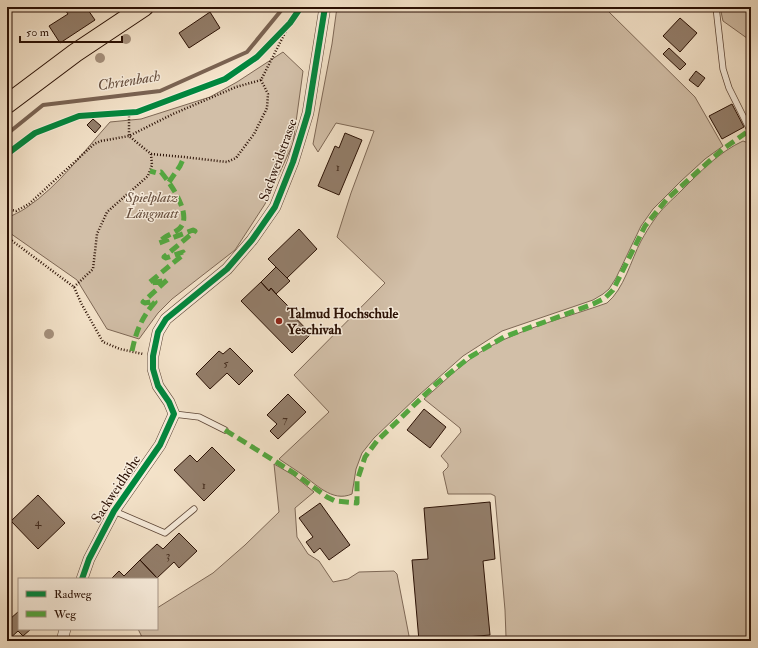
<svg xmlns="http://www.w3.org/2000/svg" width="758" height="648" font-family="'IM FELL Double Pica',serif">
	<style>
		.green { fill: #d2bfa8; stroke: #7e6856 }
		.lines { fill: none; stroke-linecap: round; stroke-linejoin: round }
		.stream { stroke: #7a6353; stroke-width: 4 }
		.building { fill: #937e6b; stroke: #2a1004 }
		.lane-casing { stroke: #5c4536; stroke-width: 7 }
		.street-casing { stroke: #5c4536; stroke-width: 12 }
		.primary-casing { stroke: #2a1004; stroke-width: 20 }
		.path { stroke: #2a1004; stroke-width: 2.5; stroke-dasharray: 1 2; stroke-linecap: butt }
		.lane { stroke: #f8eddd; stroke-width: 5.5 }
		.street { stroke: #f8eddd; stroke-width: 11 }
		.primary { stroke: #f4e3ca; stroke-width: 18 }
		.quiet { stroke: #53a840; stroke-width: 5; stroke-dasharray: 10 5; stroke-linecap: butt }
		.cycleway-casing { stroke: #f8eddd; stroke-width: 8 }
		.cycleway { stroke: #00873e; stroke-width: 6 }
		.tree { fill: #a5907c }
		.poi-dot { fill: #8f2418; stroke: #f8eddd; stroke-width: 1.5 }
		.labels { text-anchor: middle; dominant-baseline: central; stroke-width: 3; stroke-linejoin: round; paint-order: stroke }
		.number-label { font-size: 12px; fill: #442c1e }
		.street-label { font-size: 14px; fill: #2a1004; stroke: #f8eddd }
		.park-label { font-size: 14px; font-style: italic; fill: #654d3d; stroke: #f8eddd }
		.poi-label { font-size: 14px; font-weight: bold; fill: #2a1004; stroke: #f8eddd; text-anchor: start }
		.water-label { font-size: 15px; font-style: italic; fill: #664f3f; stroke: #f8eddd }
	</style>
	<rect width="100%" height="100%" fill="#f4e3ca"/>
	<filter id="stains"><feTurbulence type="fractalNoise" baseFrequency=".005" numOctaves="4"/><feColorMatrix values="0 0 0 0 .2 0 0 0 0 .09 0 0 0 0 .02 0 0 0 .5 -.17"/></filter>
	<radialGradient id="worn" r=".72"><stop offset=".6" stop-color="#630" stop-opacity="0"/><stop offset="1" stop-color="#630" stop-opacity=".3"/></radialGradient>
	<path class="green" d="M 337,7 L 607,7 L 606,9 L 695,97 L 723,146 L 705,159 L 681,181 L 653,209 L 641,226 L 616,278 L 609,289 L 603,294 L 593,300 L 502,331 L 463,356 L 419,395 L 374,438 L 362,453 L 356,469 L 352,494 C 332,503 315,483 300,473 C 293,468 286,464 279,459 L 329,412 L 294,375 L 385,283 L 337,237 L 351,193 L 374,131 L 336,123 L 318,152 L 313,144 L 332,44 Z
		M 720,7 L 751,7 L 751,41 L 723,21 Z
		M 283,52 L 303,71 L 293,144 L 265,204 L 235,250 L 172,299 L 158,313 L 139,339 L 107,329 L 77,280 L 7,231 L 7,218 C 13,215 20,212 26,208 C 60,185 83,152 110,122 L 141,119 L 210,97 L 237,82 Z
		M 743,141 L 751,144 L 751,641 L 503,641 L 506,637 L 505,610 L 495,496 L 491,494 L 448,494 L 443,472 L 448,467 L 448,464 L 441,456 L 461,432 L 460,428 L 424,399 C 445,381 465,360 489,347 C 526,327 568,317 607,303 C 624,289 631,260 641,241 C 645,234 649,227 654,220 C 661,209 672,200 681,191 C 700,172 719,152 743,141 Z
		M 274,464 L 293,475 L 314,492 L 295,508 L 297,537 L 308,554 L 319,561 L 333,582 L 348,579 L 359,572 L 394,571 L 397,574 L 410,641 L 144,641 L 138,629 L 157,629 L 157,608 L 213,573 L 245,545 L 279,512 Z"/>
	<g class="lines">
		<path class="stream" d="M 7,134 L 43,105 L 160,91 L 247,52 L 284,7"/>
	</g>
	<path class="building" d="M 63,7 L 86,7 L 95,20 L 60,43 L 49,26 L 68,14 Z
		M 210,12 L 220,28 L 189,48 L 179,33 Z
		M 680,18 L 697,33 L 680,52 L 663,36 Z
		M 669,48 L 686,64 L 680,70 L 663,54 Z
		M 696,71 L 705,78 L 698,87 L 689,80 Z
		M 732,104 L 744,127 L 722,139 L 709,116 Z
		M 93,119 L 101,126 L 95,133 L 87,125 Z
		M 345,133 L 362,140 L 339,195 L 318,186 L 335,146 L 339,148 Z
		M 299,229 L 317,249 L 287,278 L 268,259 Z
		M 276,267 L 290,281 L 276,294 L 271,288 L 269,291 L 261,282 Z
		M 261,282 L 269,291 L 271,288 L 276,294 L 288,306 L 286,308 L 311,334 L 292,353 L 241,301 Z
		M 230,348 L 253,371 L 239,385 L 227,373 L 210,389 L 196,374 L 219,351 L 223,354 Z
		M 288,394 L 306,412 L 278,439 L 270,431 L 277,424 L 267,415 Z
		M 424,409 L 446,427 L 430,448 L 407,430 Z
		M 212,447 L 235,470 L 204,501 L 174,470 L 190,455 L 197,462 Z
		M 38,495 L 65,523 L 38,549 L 11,521 Z
		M 490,502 L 495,559 L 483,561 L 490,635 L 419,641 L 412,560 L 428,559 L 424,508 Z
		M 320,503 L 350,545 L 329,560 L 320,548 L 314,553 L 306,542 L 313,537 L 299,518 Z
		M 179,533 L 197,551 L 179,568 L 174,562 L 157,578 L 140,560 L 157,544 L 163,549 Z
		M 140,560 L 157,578 L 155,579 L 111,579 L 119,571 L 124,576 Z
		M 19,611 L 19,629 L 31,629 L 23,636 L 18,631 L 7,641 L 7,616 L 10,619 Z"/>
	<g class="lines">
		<defs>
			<path id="lane" d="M 716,7 L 723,69 L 729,88 L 750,130
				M 174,414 L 199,417 L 225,430
				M 114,511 L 165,533 L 194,509"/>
			<path id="street" d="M 82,579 L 89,559 L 114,511 L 160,445 L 174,414 L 169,402 L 158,386 L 153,369 L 153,356 L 158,332 L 166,319 L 227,269 L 252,240 L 275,207 L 293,162 L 308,113 L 325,7
				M 62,641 L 65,629"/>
			<path id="primary" d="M 7,104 L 75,53 L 144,7"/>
		</defs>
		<use href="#lane" class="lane-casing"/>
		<use href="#street" class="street-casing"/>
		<use href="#primary" class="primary-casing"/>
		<path class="path" d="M 151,154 L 184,157 L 227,162 L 236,158 L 254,134 L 267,108 L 268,94 L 261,80 L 290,23
			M 7,209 L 16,211 L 29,204 L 94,144 L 101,141 L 129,136 L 173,114 L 236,87 L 261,80
			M 7,237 L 74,287 L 81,303 L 103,342 L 120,349 L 143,354
			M 74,287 L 93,269 L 97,234 L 107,212 L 148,176 L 152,165 L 151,154 L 129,136 L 129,112"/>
		<use href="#lane" class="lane"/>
		<use href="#street" class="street"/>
		<use href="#primary" class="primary"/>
		<path class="quiet" d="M 169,182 L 180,166 L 184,157
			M 132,351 C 136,331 142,317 155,302 L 154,301 L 145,303 L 143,302 L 167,280 L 151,283 L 149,283 L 150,282 L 184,254 L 183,252 L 166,258 L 164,257 L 195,231 L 193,230 L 159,243 C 163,236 173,234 179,229 C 194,216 170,183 161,172 L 157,173 L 150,171
			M 225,430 L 294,473 L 327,497 L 335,501 L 357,503 L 357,481 L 365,457 L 377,441 L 436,384 L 470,357 L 504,337 L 593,304 L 605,298 L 613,290 L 645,226 L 667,199 L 723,149 L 750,130 L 751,131"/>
		<defs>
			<path id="cycleway" d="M 7,154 L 35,133 L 79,116 L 137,112 L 225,79 L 257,57 L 290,23 L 301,7
				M 82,579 L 89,559 L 114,511 L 160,445 L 174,414 L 169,402 L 158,386 L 153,369 L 153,356 L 158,332 L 166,319 L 227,269 L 252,240 L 275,207 L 293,162 L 308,113 L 325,7"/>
		</defs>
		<use href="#cycleway" class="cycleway-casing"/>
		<use href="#cycleway" class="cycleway"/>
	</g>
	<g class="tree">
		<circle cx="126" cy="39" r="5"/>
		<circle cx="100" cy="58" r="5"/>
		<circle cx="49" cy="334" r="5"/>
	</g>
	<circle class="poi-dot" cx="279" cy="321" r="4"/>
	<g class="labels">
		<g class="number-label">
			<text x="338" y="167">1</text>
			<text x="226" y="363">5</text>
			<text x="285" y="419">7</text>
			<text x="204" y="485">1</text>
			<text x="38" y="522">4</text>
			<text x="168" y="555">3</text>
		</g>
		<g class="street-label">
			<text transform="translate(278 160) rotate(-70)">Sackweidstrasse</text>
			<text transform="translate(116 489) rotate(-57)">Sackweidhöhe</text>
		</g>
		<g class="park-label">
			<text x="152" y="197">Spielplatz<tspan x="152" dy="16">Längmatt</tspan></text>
		</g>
		<g class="poi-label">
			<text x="287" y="313">Talmud Hochschule<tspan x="287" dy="16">Yeschivah</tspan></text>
		</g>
		<g class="water-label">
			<text transform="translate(129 81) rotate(-9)">Chrienbach</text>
		</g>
	</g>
	<rect width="758" height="648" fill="none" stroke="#f4e3ca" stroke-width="24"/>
	<rect x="8" y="8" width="742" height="632" fill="none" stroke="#2a1004" stroke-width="2"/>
	<rect x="12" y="12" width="734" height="624" fill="none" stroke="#2a1004"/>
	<rect x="18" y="578" width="140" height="52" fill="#f8eddd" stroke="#a69586"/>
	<rect x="26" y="591" width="20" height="6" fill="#00873e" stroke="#a69586"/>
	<text x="54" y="598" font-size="12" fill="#2a1004">Radweg</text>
	<rect x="26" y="611" width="20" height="6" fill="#53a840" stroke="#a69586"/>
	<text x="54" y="618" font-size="12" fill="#2a1004">Weg</text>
	<path d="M20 36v6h102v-6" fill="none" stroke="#2a1004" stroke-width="2"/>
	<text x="26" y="36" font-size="12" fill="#2a1004" stroke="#f8eddd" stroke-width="3" paint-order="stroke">50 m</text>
	<rect width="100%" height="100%" filter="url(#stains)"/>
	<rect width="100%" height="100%" fill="url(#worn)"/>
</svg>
